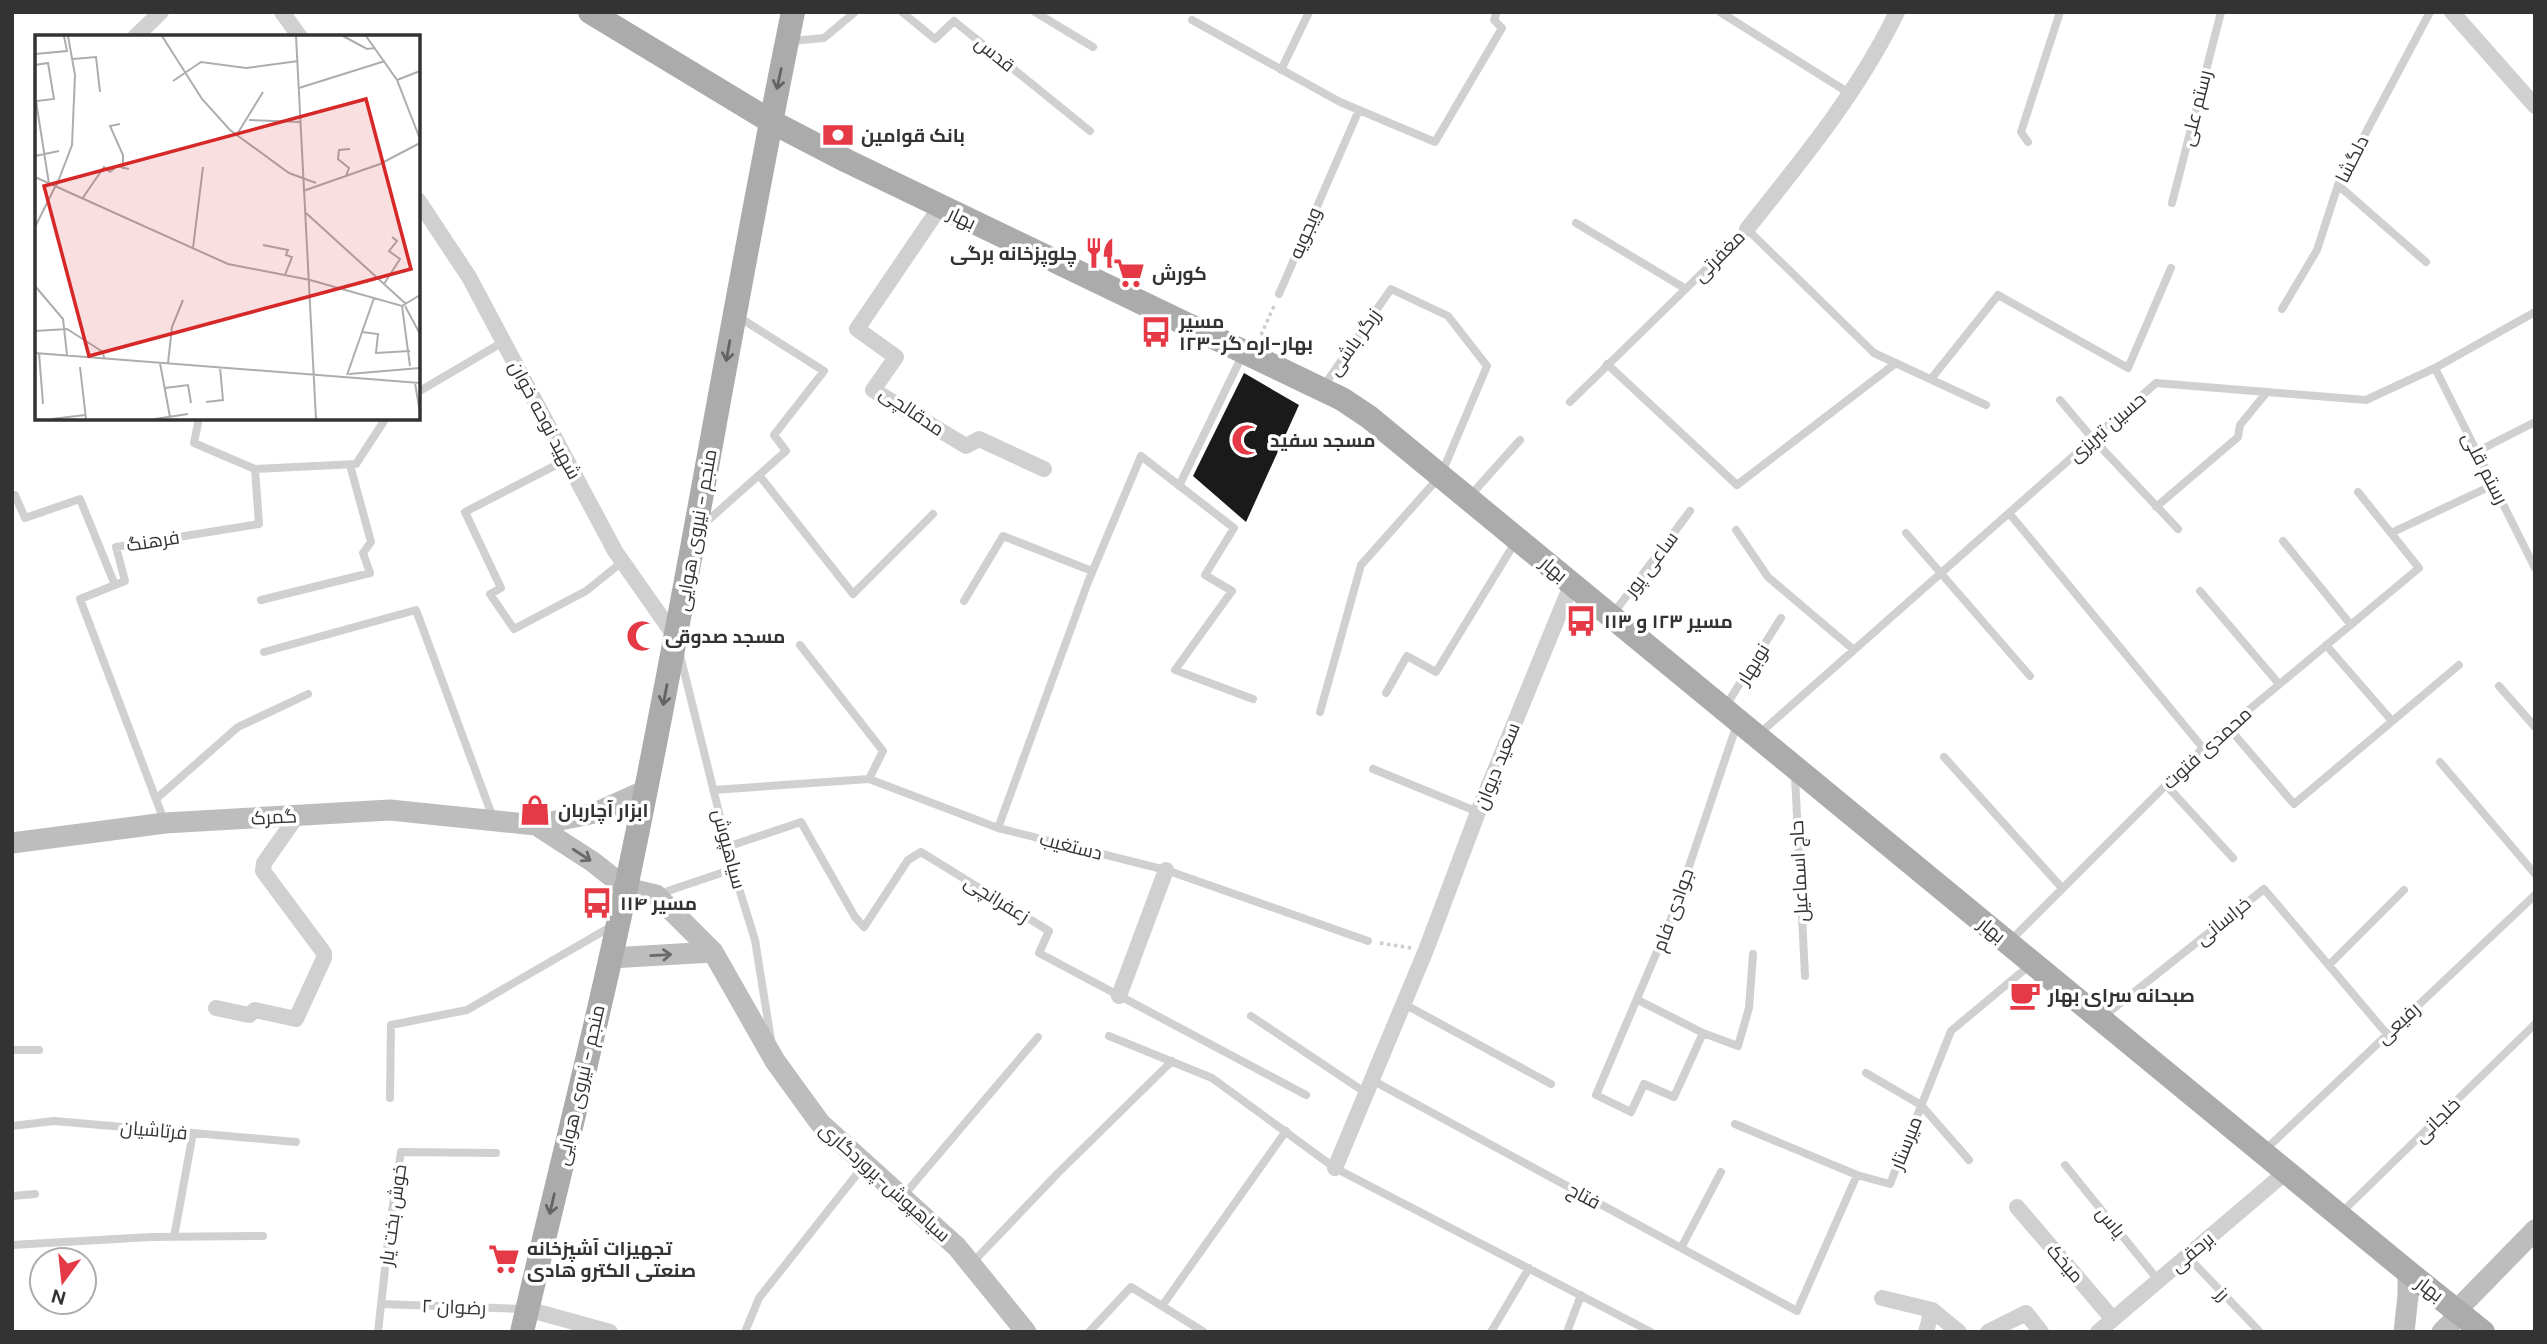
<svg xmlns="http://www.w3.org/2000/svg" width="2547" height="1344" font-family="'DM Sans',Cairo,sans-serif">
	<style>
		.building { fill: #1a1a1a }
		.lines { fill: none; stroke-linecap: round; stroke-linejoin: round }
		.path { stroke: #cdcdcd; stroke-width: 3.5; stroke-dasharray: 3.5 3.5; stroke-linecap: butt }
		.lane { stroke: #d0d0d0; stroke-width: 8 }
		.street { stroke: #d0d0d0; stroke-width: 16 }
		.secondary { stroke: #bdbdbd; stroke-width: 21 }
		.primary { stroke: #ababab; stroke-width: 24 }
		.oneway { stroke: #636363 }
		.oneway2 { stroke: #6a6a6a }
		.labels { text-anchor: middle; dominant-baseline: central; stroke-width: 7; stroke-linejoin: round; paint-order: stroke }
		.street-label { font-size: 19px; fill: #333; stroke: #fff }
		.poi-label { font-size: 19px; font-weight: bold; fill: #333; stroke: #fff; text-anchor: start }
		.inset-road { fill: none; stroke: #adadad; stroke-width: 2 }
		.view { fill: #d62828; fill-opacity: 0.15; stroke: #d62828; stroke-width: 3.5 }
		.inset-edge { fill: none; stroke: #333; stroke-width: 3.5 }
	</style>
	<rect width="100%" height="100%" fill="#fff"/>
	<path class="building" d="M 1244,373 L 1299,405 L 1246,522 L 1193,476 Z"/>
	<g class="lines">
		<path class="path" d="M 1261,335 L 1275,304
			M 1380,943 L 1411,948"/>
		<path class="lane" d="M 902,12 L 935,39 L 954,21 L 1090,131
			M 1035,12 L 1093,47
			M 1720,12 L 1849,93
			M 1192,20 L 1340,102 L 1435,142 L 1502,28 L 1494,20 L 1497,12
			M 791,41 L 824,38 L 855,12
			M 1281,70 L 1309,12
			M 2028,142 L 2021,132 L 2060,12
			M 2338,185 L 2426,262
			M 2172,203 L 2221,12
			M 1576,223 L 1686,289
			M 1279,294 L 1359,110
			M 2282,309 L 2317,250 L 2338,185 L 2430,12
			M 1607,364 L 1737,485 L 1896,363
			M 2435,368 L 2535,568
			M 1931,379 L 1998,295 L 2128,368 L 2171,268
			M 418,392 L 503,342
			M 2060,400 L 2093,439 L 2178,529
			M 1570,402 L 1747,229 L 1874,353 L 1986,405
			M 199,418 L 194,443 L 255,469
			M 2476,452 L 2535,422
			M 566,460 L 465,512 L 501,588 L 490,594 L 514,629 L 586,591 L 622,562
			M 759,475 L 853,594 L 933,514
			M 1179,486 L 1242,356
			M 12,496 L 15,495 L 25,518 L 80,499 L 115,585
			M 1470,496 L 1520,440
			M 2156,507 L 2238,437 L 2240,425 L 2267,392
			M 2009,513 L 2203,748
			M 704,524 L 786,451 L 774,435 L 824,371 L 737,316
			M 1736,530 L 1768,577 L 1854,650
			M 1906,533 L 2030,676
			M 2391,533 L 2493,485
			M 2283,541 L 2351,625
			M 2200,591 L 2279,684
			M 261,600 L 370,573 L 363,553 L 371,542 L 350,465
			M 964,601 L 1003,536 L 1092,571
			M 1613,614 L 1690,511
			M 800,645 L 883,751 L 869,779
			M 2326,645 L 2392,721
			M 264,652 L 416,610 L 493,818
			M 680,655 L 733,869 L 755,940 L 771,1040
			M 2499,686 L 2535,727
			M 1386,693 L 1407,656 L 1436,672 L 1516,541
			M 1725,707 L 1781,618
			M 1320,712 L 1361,565 L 1441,475 L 1487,366 L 1448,316 L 1391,289 L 1323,387
			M 2228,727 L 2294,804 L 2459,665
			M 1759,734 L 2156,383 L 2366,400 L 2435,368 L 2535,312
			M 1944,757 L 2062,888
			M 2440,762 L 2535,874
			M 1373,769 L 1478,812
			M 1795,776 L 1805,976
			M 2166,785 L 2233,858
			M 713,790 L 869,779 L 998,828 L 1166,870 L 1368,941
			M 156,799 L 238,727 L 308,694
			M 165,823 L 80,599 L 125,581 L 116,547 L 259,524 L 255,469 L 356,464 L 386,418
			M 998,828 L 1088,582 L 1141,456 L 1234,528 L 1205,575 L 1232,591 L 1175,670 L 1253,699
			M 727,847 L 801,822 L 855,917 L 864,927 L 908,860 L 921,852 L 1049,931 L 1039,953 L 1306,1095
			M 659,894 L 733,869
			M 2010,941 L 2203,748 L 2419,568 L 2358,492
			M 2329,965 L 2404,890
			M 1638,1000 L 1703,1033 L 1738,1046 L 1749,1008 L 1753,954
			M 1404,1004 L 1551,1084
			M 1251,1016 L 1366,1093
			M 2103,1017 L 2264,889 L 2387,1034
			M 1703,1033 L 1674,1097 L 1644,1084 L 1631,1112 L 1596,1095 L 1673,914 L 1737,724
			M 1109,1036 L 1212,1078 L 1335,1168 L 1651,1332
			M 12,1050 L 39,1050
			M 1866,1073 L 1921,1105 L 1969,1160
			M 1372,1080 L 1797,1311 L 1857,1175 L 1890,1184 L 1951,1031 L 2030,965
			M 390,1098 L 391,1025 L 467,1010 L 612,926
			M 1735,1124 L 1857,1175
			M 12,1126 L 54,1121 L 296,1142
			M 2264,1151 L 2535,895
			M 2065,1165 L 2158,1280
			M 904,1195 L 1038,1037
			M 12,1196 L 35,1194
			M 2341,1213 L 2535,1024
			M 174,1237 L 193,1133
			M 12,1245 L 151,1237 L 263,1236
			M 1681,1248 L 1721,1172
			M 2187,1256 L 2260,1332
			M 973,1262 L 1058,1173 L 1172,1061
			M 381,1304 L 525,1309
			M 1162,1306 L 1286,1131
			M 378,1332 L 390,1224 L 401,1152 L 496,1153
			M 745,1332 L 759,1298 L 865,1164
			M 1089,1332 L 1131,1287 L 1204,1332
			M 1491,1332 L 1529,1268
			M 1567,1332 L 1581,1295"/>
		<path class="street" d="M 282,12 L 300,37
			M 2452,12 L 2535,106
			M 135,37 L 161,12
			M 418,200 L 469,277 L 615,551 L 676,638
			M 940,207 L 857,329 L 896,357 L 873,390 L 966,446 L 979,439 L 1044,469
			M 1747,229 C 1802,160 1859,91 1897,12
			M 1119,996 L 1166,870
			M 216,1008 L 249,1015 L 255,1010 L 296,1019 L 324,958 L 324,953 L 263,871 L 264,863 L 297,816
			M 1335,1168 L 1426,950 L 1478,812 L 1572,583
			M 2017,1207 L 2112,1318
			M 1882,1298 L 1932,1310 L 1959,1332
			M 527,1309 L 610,1332
			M 1926,1332 L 1932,1310
			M 1988,1332 L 2026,1313 L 2041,1332
			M 2098,1332 L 2286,1172"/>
		<path class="secondary" d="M 536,825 L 593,862 L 626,888 L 656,895 L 713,952 L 775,1061 L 820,1123 L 957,1247 L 1026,1332
			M 12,843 L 165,823 L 390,810 L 536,825 L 595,813 L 646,790
			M 610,958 L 713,952
			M 2404,1332 L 2408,1296 L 2408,1272
			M 2442,1332 L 2454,1320 L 2457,1310 L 2535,1230"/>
		<path class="primary" d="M 590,12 L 770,121 L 847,161 L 1342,399 L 1369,417 L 2408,1272 L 2483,1332
			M 522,1332 C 560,1169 602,1007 635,844 C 692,567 736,289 793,12"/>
	</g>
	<defs><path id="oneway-shaft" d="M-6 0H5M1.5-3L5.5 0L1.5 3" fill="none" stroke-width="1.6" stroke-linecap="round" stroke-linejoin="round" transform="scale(1.75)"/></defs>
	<g class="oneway">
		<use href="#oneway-shaft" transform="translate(779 79) rotate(102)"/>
		<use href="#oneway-shaft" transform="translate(728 351) rotate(100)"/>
		<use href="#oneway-shaft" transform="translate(665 695) rotate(101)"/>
		<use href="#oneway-shaft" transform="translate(552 1204) rotate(103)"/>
	</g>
	<g class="oneway2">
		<use href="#oneway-shaft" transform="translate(582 855) rotate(33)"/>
		<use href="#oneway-shaft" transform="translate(661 955) rotate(-3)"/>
	</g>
	<defs>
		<symbol id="bank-bare" viewBox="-9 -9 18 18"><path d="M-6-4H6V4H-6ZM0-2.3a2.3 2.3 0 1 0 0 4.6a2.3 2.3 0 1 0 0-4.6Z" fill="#e63946" stroke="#fff" stroke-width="2.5" paint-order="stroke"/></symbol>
		<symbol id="restaurant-bare" viewBox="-9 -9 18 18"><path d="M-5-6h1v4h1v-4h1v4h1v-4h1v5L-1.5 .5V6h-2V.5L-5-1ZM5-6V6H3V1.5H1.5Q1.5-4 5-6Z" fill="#e63946" stroke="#fff" stroke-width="2.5" paint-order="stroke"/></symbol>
		<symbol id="supermarket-bare" viewBox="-9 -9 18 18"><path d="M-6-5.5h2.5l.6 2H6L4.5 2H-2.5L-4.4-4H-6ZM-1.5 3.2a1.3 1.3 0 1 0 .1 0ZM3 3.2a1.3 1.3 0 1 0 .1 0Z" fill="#e63946" stroke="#fff" stroke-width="2.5" paint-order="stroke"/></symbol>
		<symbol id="bus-bare" viewBox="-9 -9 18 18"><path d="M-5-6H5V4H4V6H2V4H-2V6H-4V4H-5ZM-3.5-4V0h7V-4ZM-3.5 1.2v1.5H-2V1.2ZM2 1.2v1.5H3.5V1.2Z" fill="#e63946" stroke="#fff" stroke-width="2.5" paint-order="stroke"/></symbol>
		<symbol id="mosque-bare" viewBox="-9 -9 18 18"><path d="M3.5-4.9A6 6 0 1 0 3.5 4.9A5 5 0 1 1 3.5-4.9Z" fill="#e63946" stroke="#fff" stroke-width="2.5" paint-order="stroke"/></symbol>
		<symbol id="shop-bare" viewBox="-9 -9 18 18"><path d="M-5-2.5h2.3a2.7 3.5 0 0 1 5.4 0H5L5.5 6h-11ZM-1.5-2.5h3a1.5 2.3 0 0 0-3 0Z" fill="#e63946" stroke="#fff" stroke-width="2.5" paint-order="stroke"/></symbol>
		<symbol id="cafe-bare" viewBox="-9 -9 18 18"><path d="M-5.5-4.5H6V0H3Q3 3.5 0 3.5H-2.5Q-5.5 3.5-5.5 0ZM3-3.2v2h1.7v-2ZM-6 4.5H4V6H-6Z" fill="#e63946" stroke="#fff" stroke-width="2.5" paint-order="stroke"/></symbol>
	</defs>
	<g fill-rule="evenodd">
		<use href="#bank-bare" x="816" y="113" width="44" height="44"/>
		<use href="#restaurant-bare" x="1078" y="231" width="44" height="44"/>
		<use href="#supermarket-bare" x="1107" y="251" width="44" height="44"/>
		<use href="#bus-bare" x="1134" y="310" width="44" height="44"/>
		<use href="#mosque-bare" x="1225" y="418" width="44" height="44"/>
		<use href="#bus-bare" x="1559" y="599" width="44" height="44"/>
		<use href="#mosque-bare" x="620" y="614" width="44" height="44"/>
		<use href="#shop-bare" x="513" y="788" width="44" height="44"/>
		<use href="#bus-bare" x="575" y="881" width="44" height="44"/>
		<use href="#cafe-bare" x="2003" y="973" width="44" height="44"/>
		<use href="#supermarket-bare" x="482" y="1237" width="44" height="44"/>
	</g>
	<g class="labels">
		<g class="street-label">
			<text transform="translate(995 54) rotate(39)">قدس</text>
			<text transform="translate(2196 108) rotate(-76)">رستم علی</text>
			<text transform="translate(2352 159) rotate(-63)">دلگشا</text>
			<text transform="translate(962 218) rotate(25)">بهار</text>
			<text transform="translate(1305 233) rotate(-67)">ویجویه</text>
			<text transform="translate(1719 256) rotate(-45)">مغفرتی</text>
			<text transform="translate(1354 342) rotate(-55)">زرگر باشی</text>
			<text transform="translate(912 411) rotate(34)">مدقالچی</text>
			<text transform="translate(545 420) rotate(62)">شهید نوحه خوان</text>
			<text transform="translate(2107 427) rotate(-41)">حسین تبریزی</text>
			<text transform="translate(2485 468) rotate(63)">رستم قلی</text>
			<text transform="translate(696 530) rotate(-80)">منجم - نیروی هوایی</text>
			<text transform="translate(153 541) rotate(-9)">فرهنگ</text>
			<text transform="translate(1651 564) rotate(-53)">ساعی پور</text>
			<text transform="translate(1554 569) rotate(40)">بهار</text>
			<text transform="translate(1753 664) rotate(-58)">نوبهار</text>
			<text transform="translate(2207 748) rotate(-42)">محمدی فتوت</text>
			<text transform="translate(1497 766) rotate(-68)">سعید دیوان</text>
			<text transform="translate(274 817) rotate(-3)">گمرک</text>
			<text transform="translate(1071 846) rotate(14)">دستغیب</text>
			<text transform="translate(729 849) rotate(75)">سیاهپوش</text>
			<text transform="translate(1799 871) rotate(-93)">حاج اسماعیل</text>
			<text transform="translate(997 899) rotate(32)">زعفرانچی</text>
			<text transform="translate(1673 910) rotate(-70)">جوادی فام</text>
			<text transform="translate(2223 921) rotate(-39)">خراسانی</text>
			<text transform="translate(1992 930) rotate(39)">بهار</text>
			<text transform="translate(2398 1023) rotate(-43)">رفیعی</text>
			<text transform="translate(580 1085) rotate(-77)">منجم - نیروی هوایی</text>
			<text transform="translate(2437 1120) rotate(-44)">خلجانی</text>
			<text transform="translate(154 1130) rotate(5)">فرتاشیان</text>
			<text transform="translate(1906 1143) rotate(-68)">میرستار</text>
			<text transform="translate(885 1182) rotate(42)">سیاهپوش-پروردگاری</text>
			<text transform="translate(1584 1196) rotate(28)">فتاح</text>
			<text transform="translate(393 1215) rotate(-82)">خوش بخت یار</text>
			<text transform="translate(2111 1222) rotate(51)">یاس</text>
			<text transform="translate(2192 1252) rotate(-40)">برحقی</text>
			<text transform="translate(2065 1263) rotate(49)">میخک</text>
			<text transform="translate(2430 1289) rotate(37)">بهار</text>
			<text transform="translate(2223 1294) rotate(46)">رز</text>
			<text transform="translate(454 1307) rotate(2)">رضوان ۲</text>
		</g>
		<g class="poi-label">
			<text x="861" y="135">بانک قوامین</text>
			<text x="1077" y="253" text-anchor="end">چلوپزخانه برگی</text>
			<text x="1152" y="273">کورش</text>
			<text x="1179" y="321">مسیر<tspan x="1179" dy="22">۱۲۳-بهار-اره گر</tspan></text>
			<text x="1270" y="440">مسجد سفید</text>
			<text x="1604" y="621">مسیر ۱۲۳ و ۱۱۳</text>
			<text x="665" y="636">مسجد صدوقی</text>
			<text x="558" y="810">ابزار آچاربان</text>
			<text x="620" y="903">مسیر ۱۱۴</text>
			<text x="2048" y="995">صبحانه سرای بهار</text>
			<text x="527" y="1248">تجهیزات آشپزخانه<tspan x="527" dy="22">صنعتی الکترو هادی</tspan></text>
		</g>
	</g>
	<g transform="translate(35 35)">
		<rect width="385" height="385" fill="#fff"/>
		<path class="inset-road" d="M 127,1 L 167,64 L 195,95 L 254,138 L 281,148M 261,1 L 281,384M 308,1 L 332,14 L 340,13M 331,1 L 362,45 L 385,104M 0,19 L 32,16 L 29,1M 38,24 L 61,22 L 65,57M 0,30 L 13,28 L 19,64 L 2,66M 362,45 L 385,36M 138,46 L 166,27 L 211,33 L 263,26M 264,53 L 350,26M 1,66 L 14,149M 214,85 L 265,87M 85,89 L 75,91 L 88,120 L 88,134M 201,101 L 228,57M 0,121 L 24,116M 311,141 L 314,133 L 303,124 L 304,115 L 315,114M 0,142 L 193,229 L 275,245 L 367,271 L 385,260M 21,152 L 37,110 L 40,40 L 33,1M 268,156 L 345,129 L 385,108M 47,164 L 69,132 L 75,137 L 82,131 L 94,134M 271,178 L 371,269M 0,192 L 21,150M 228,210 L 253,215 L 251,220 L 257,222 L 250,240M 158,213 L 168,132M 349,249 L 365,224 L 354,216 L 362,206 L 357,202M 0,251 L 28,284 L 32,320M 367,271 L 375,331M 370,271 L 385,299M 0,296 L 32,294 L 68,317 L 69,323M 327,297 L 343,299 L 341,318 L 375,316M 0,318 L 385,348M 4,318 L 8,369M 125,328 L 135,382M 133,328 L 137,292 L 148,265M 45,332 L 51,384M 314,339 L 385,333M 312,340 L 339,263M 380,348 L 385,378M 130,353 L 153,350 L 156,368M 171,367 L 188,365 L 185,332M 17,384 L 50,380M 120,384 L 153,379"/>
		<path class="view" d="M 331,64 L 376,234 L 54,321 L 9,151 Z"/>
		<rect width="385" height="385" class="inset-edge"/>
	</g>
	<rect width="2547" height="1344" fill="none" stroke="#333333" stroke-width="28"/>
	<g transform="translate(63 1281) rotate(195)"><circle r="33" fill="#ffffff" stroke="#adadad" stroke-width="2"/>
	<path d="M0-5L12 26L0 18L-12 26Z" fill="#e63946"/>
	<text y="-10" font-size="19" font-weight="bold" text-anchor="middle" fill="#333333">N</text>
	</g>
</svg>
